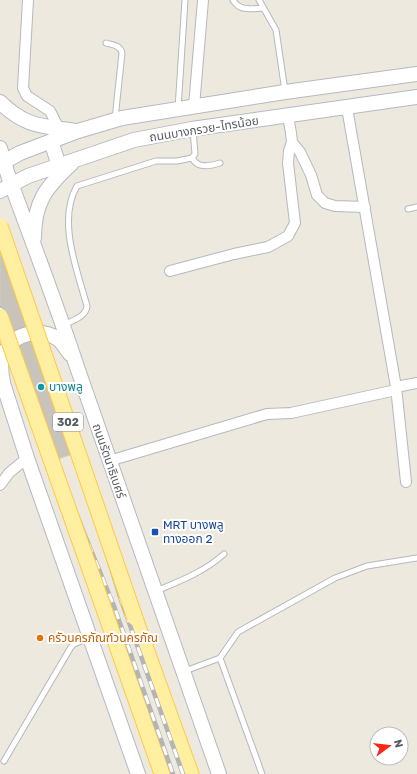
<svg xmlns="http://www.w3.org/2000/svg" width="417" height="774" font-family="Rubik,'Noto Sans Thai',sans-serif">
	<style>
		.building { fill: #c8c4bb; stroke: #d2cbbc }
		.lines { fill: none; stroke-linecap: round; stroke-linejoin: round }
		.service-casing { stroke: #b5b8bd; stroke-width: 7 }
		.minor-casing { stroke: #b5b8bd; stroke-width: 12 }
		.secondary-casing { stroke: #b5b9c0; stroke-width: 16 }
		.primary-casing { stroke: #ffc945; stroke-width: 17 }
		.service { stroke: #fff; stroke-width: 5 }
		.minor { stroke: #fff; stroke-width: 10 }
		.secondary { stroke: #fff; stroke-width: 14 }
		.primary { stroke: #ffefa1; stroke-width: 15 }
		.rail-casing { stroke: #b3b4b4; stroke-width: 4.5 }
		.rail { stroke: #fff; stroke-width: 3; stroke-dasharray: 9; stroke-linecap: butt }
		.primary-bridge-casing { stroke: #ffc945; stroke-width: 17; stroke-linecap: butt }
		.primary-bridge { stroke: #ffefa1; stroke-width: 15 }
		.culture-dot { fill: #0f9aa8; stroke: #fff; stroke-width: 1.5 }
		.transit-dot { fill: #1a4fb4; stroke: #fff; stroke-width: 1.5 }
		.food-dot { fill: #e8710a; stroke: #fff; stroke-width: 1.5 }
		.labels { text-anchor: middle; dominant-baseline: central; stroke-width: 4; stroke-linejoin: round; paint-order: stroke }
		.shield { fill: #fff; stroke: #8a8d90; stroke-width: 1 }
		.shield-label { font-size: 11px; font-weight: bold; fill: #585c61 }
		.street-label { font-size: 12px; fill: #585c61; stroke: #fff }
		.culture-label { font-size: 12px; fill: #0d838f; stroke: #fff; text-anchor: start }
		.transit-label { font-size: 12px; fill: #164399; stroke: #fff; text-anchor: start }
		.food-label { font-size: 12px; fill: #c56008; stroke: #fff; text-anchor: start }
	</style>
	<rect width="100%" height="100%" fill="#ede9de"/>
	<path class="building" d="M 0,221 L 81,451 L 49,462 L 0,322 Z"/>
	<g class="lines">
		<defs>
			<path id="service" d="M 233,0 C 239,11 251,9 262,8
				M 259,0 L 276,30 L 285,91
				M 106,43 C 113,45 120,45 122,53 L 115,119
				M 178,109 L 185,0
				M 192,158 C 198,169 210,166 220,163
				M 408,209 L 417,207
				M 64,325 C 73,320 86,317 87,306 C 77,270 57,220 77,186 L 156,161 L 177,161 L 192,158 L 195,154 L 193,130
				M 156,591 C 180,581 204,572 224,554
				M 220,658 L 262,774
				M 185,671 L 220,658 L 238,632 L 335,578 L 367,566 L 417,558
				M 4,761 L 71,647 L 74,644 L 89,638"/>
			<path id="minor" d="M 28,0 L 23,88 L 27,96 L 50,111 L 59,129
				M 194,106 L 203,0
				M 347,108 L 396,387 L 406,482
				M 288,116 L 291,133 L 292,142 L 300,152 L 311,175 L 317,195 L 325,203 L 335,206 L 365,207
				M 170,271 L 234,254 L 268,247 L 288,236 L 295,223 L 288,163 L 289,151 L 292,142
				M 396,387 L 417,383
				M 109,461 L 267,414 L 291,413 L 396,390
				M 0,485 L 9,473 L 27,458"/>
			<path id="secondary" d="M 0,102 C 25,127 43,126 76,131
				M 51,141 L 59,166
				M 0,148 C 4,161 7,174 12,186 C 34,246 57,306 77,367 L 219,774
				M 0,164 L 20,153 L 78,131 L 122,118 L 285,92 L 417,74
				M 0,191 L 28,176 L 134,140 L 192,129 L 417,97
				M 34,238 C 34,202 46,187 72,163
				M 0,374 L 27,458 L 138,774
				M 3,382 C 1,373 0,360 5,352 C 14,332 41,328 58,339 C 63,343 66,349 70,354"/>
			<path id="primary" d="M 135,618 L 191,774
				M 111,629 L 162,774"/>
		</defs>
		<use href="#service" class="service-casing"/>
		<use href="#minor" class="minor-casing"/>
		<use href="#secondary" class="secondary-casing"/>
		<use href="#primary" class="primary-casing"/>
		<use href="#service" class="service"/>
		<use href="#minor" class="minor"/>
		<use href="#secondary" class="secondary"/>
		<use href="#primary" class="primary"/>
		<defs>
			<path id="rail" d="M 0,238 L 72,442 L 122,603 L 183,774
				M 0,308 L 50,450 L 114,606 L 173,774"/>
		</defs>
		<use href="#rail" class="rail-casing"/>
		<use href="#rail" class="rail"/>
		<defs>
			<path id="primary-bridge" d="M 0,226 L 135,618
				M 0,316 L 111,629"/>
		</defs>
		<use href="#primary-bridge" class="primary-bridge-casing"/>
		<use href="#primary-bridge" class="primary-bridge"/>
	</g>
	<circle class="culture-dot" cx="41" cy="387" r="4"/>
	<rect class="transit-dot" x="151" y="528" width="8" height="8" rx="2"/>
	<circle class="food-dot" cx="40" cy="638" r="4"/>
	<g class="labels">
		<rect class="shield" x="53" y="413" width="30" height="18" rx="3"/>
		<g class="shield-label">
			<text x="68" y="422">302</text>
		</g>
		<g class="street-label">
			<text transform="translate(204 129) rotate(-9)">ถนนบางกรวย-ไทรน้อย</text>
			<text transform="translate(109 461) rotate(71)">ถนนรัตนาธิเบศร์</text>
		</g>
		<g class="culture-label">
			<text x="49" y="387">บางพลู</text>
		</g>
		<g class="transit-label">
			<text x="163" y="525">MRT บางพลู<tspan x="163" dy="14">ทางออก 2</tspan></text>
		</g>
		<g class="food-label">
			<text x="48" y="638">ครัวนครภัณฑ์วนครภัณ</text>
		</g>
	</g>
	<g transform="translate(389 746) rotate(75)"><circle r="19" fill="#ffffff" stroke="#bcbec0"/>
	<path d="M0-3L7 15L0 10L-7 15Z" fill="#f92818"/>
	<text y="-6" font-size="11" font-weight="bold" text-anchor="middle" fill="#585c61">N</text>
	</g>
</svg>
